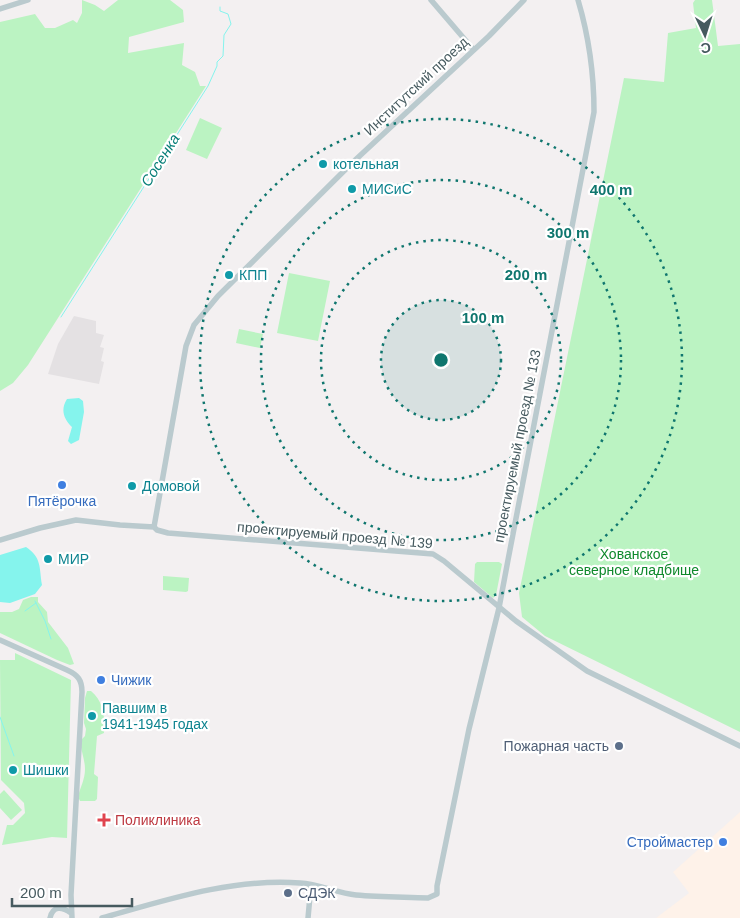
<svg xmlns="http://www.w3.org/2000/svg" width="740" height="918" font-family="Arial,sans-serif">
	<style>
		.commercial { fill: #fef2e9 }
		.education { fill: #e4e1e3 }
		.green { fill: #bbf3c2 }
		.water { fill: #85f4ed }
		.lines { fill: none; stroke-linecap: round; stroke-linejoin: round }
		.stream { stroke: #85f4ed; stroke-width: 1 }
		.minor { stroke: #bacace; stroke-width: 5.5 }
		.ring { fill: none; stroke: #0f766e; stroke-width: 2.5; stroke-dasharray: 2.5 5 }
		.culture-dot { fill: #0f9aa8; stroke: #fff; stroke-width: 2 }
		.shop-dot { fill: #3f7fe0; stroke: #fff; stroke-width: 2 }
		.service-dot { fill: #5c6f8a; stroke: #fff; stroke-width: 2 }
		.health-dot { fill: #e0444e; stroke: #fff; stroke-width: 2 }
		.labels { text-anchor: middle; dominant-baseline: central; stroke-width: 4.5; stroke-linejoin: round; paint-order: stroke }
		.street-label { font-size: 14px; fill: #465a5f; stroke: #fff }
		.culture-label { font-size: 14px; fill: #0d838f; stroke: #fff; text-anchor: start }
		.shop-label { font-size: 14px; fill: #366cbe; stroke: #fff }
		.park-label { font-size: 14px; fill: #0f892c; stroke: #fff }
		.service-label { font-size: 14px; fill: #4e5e75; stroke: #fff; text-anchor: end }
		.health-label { font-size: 14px; fill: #be3a42; stroke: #fff; text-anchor: start }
		.water-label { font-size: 15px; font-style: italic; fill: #067e77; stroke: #fff }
		.centre { fill: #0f766e; stroke: #fff; stroke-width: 2.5 }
		.ring-label { font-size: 15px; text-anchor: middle; font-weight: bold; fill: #0f766e; stroke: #fff; stroke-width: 4.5; stroke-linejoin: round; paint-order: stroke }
	</style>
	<rect width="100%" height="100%" fill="#f3f0f1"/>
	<path class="commercial" d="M 740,812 L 740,918 L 656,918 L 689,893 L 673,872 Z"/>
	<path class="education" d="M 74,316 L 96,321 L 96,333 L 104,335 L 100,347 L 104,348 L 101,361 L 104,362 L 99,384 L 48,374 L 58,344 Z"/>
	<path class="green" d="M 82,0 L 95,5 L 104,11 L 118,0 L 170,0 L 183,10 L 184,22 L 129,37 L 128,53 L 184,43 L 182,65 L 195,72 L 200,86 L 206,86 L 28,365 L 13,383 L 0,391 L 0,22 L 35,14 L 45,28 L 55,28 L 73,20 L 77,23 L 82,13 Z
		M 695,0 L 712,0 L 718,46 L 740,44 L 740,732 L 545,636 L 522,617 L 519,593 L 624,78 L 664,82 L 668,33 L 696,28 L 693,3 Z
		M 200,118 L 222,128 L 207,159 L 186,150 Z
		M 289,273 L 330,281 L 318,341 L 277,333 Z
		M 239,329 L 263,334 L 260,348 L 236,343 Z
		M 477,562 L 499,562 L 502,564 L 496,595 L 493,598 L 474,582 L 475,564 Z
		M 163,576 L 189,578 L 188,591 L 186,592 L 163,590 Z
		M 31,597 L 38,597 L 38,602 L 47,612 L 48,622 L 68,648 L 74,664 L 70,665 L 57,660 L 0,633 L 0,612 L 12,612 L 19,609 L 23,600 Z
		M 15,653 L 71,680 L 67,838 L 52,837 L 2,845 L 7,825 L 13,825 L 25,813 L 24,803 L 1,780 L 0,660 L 15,660 Z
		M 87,691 L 91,691 C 104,702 105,717 104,733 L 97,736 L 94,774 L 98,777 L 97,799 L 95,801 L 80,801 L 78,797 C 80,787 85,780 85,769 C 85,760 81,751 80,741 L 85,736 L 86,729 L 84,723 L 85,698 Z
		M 4,790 L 22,810 L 11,820 L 0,808 L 0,794 Z"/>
	<path class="water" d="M 79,398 L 83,401 L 84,412 L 79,440 L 71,444 L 68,441 L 72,427 C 64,419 60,410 67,399 Z
		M 26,547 C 42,558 39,567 42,585 L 35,594 L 10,603 L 0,602 L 0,555 Z"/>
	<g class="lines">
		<path class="stream" d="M 61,317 L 208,86 L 217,66 L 217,62 L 223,56 L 224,35 L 231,24 L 228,14 L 220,11 L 220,7
			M 35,601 L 45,621 L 51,639
			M 25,611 L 36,603
			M 0,717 L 14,756"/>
		<path class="minor" d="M 431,0 L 473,49
			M 0,9 L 28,0
			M 154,527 L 186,346 L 194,325 L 218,296 L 352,163 L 489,36 L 524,0
			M 154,527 L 157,530 L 168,533 L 433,554 L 444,561 L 516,621 L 587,671 L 740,746
			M 0,540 L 40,528 L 76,520 L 120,525 L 154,527
			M 0,640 L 67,670 C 78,675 82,680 82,692 L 71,895 L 72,918
			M 50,918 C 53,905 62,907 71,913
			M 102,918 C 166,900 232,878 300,883 C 319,884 337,893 356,895 C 380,897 404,897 428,898 L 437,894 L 437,886 L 469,729 L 499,608 L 508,560 L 594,112 C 594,74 589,37 578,0
			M 308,918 L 311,885"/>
	</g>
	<circle cx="441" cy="360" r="60" fill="#0f766e" fill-opacity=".12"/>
	<g class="ring">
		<circle cx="441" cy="360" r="60"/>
		<circle cx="441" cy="360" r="120"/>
		<circle cx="441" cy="360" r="180"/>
		<circle cx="441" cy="360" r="241"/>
	</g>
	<g class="culture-dot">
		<circle cx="323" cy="164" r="5"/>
		<circle cx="352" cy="189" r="5"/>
		<circle cx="229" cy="275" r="5"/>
		<circle cx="132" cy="486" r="5"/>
		<circle cx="48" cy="559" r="5"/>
		<circle cx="92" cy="716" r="5"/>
		<circle cx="13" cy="770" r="5"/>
	</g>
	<g class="shop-dot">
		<circle cx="62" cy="485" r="5"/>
		<circle cx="101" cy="680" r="5"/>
		<circle cx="723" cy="842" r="5"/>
	</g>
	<g class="service-dot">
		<circle cx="619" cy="746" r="5"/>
		<circle cx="288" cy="893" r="5"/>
	</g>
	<path class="health-dot" d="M101.5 812.5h5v5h5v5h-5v5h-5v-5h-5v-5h5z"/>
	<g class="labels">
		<g class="street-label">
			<text transform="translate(416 86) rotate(-43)">Институтский проезд</text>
			<text transform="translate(517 446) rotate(-79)">проектируемый проезд № 133</text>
			<text transform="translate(335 535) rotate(5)">проектируемый проезд № 139</text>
		</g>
		<g class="culture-label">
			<text x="333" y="164">котельная</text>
			<text x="362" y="189">МИСиС</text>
			<text x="239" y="275">КПП</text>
			<text x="142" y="486">Домовой</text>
			<text x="58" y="559">МИР</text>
			<text x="102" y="708">Павшим в<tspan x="102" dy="16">1941-1945 годах</tspan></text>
			<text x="23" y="770">Шишки</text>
		</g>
		<g class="shop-label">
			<text x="62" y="501">Пятёрочка</text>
			<text x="111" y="680" text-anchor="start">Чижик</text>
			<text x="713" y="842" text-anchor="end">Строймастер</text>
		</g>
		<g class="park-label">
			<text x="634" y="554">Хованское<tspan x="634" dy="16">северное кладбище</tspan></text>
		</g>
		<g class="service-label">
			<text x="609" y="746">Пожарная часть</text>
			<text x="298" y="893" text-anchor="start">СДЭК</text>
		</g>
		<g class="health-label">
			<text x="115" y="820">Поликлиника</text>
		</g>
		<g class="water-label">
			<text transform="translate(160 160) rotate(-58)">Сосенка</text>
		</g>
	</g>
	<circle cx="441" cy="360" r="8" class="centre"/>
	<g class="ring-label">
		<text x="611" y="195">400 m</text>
		<text x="568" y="238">300 m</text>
		<text x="526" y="280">200 m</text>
		<text x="483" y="323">100 m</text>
	</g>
	<g transform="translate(705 35) rotate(176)" stroke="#ffffff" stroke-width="4" paint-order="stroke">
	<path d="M0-4L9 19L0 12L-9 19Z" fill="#465a5f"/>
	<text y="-8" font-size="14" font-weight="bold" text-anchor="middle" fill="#465a5f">С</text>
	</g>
	<path d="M12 898v8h120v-8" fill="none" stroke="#465a5f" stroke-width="2.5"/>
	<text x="20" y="898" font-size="15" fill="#465a5f" stroke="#ffffff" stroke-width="4" paint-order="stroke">200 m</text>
</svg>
